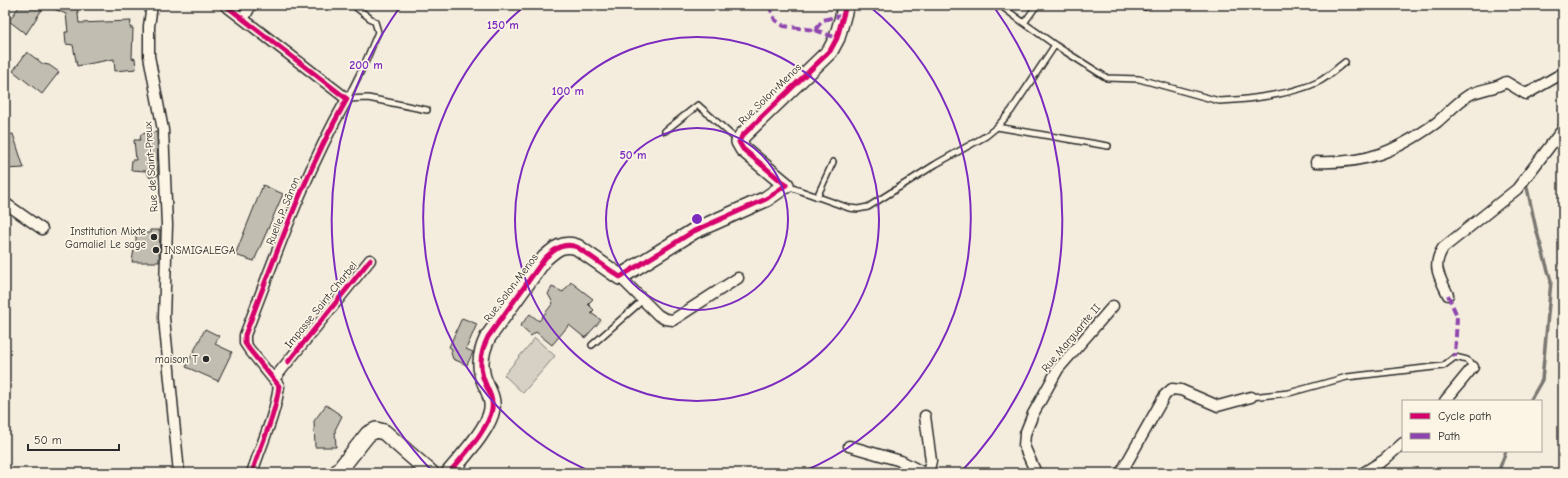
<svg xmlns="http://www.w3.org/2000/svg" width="1568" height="478" font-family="'Comic Neue',sans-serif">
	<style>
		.green { fill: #d6d1c4; stroke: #807e78 }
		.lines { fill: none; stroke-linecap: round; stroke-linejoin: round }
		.stream { stroke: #7a7771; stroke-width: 3.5 }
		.building { fill: #c2bdb1; stroke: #2b2b2b }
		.lane-casing { stroke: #2b2b2b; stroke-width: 8 }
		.street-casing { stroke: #2b2b2b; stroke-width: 13 }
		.secondary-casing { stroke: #2b2b2b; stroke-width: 18 }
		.lane { stroke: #fcf5e5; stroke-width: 5 }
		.street { stroke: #fcf5e5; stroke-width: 10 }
		.secondary { stroke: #fcf5e5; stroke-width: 15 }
		.quiet { stroke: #8e44ad; stroke-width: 4; stroke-dasharray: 8 4; stroke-linecap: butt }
		.cycleway-casing { stroke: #fcf5e5; stroke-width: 8 }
		.cycleway { stroke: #d6006c; stroke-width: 5 }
		.ring { fill: none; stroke: #7b2cbf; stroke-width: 2 }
		.poi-dot { fill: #2b2b2b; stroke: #fcf5e5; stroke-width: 1.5 }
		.labels { text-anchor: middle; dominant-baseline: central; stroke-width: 3.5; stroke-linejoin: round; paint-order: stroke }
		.street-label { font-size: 11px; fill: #2b2b2b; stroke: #fcf5e5 }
		.poi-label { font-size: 11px; fill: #2b2b2b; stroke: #fcf5e5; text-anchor: end }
		.centre { fill: #7b2cbf; stroke: #fcf5e5; stroke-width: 2 }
		.ring-label { font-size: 12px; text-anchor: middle; font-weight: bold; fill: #7b2cbf; stroke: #fcf5e5; stroke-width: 3.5; stroke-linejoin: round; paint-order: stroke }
	</style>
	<rect width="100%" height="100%" fill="#f4edde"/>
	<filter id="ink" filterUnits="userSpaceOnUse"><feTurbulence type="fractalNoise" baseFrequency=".025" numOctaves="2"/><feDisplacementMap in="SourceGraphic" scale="8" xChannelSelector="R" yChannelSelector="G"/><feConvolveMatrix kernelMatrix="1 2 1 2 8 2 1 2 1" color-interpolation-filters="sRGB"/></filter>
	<g filter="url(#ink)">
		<path class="green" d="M 535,338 L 555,356 L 523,393 L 504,375 Z"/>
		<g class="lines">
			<path class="stream" d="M 1558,129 L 1563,119
				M 1528,181 L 1526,183 L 1536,229 L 1551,281 L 1542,380 L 1530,401
				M 1498,473 L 1506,451"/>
		</g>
		<path class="building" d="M 20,5 L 77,5 L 79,23 L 131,21 L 130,28 L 133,28 L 132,59 L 135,58 L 136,69 L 115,71 L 114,59 L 77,66 L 73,45 L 66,44 L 65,32 L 68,32 L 66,14 L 45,5 L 26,34 L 9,21 Z
			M 27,52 L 43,64 L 49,65 L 59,72 L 42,94 L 13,71 Z
			M 157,132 L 158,175 L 150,178 L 146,171 L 131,170 L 132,160 L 136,160 L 134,140 L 140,140 L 141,134 Z
			M 13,134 L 24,168 L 5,169 L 5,135 Z
			M 263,185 L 283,194 L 254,261 L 235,255 Z
			M 150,230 L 160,230 L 159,262 L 132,262 L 134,249 L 136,249 L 136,233 L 150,233 Z
			M 571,282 L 593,299 L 588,304 L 594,310 L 591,313 L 601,320 L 585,338 L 569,325 L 552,345 L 536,332 L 531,336 L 520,326 L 530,314 L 539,321 L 553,303 L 548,294 L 552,287 L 563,292 Z
			M 462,318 L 477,324 L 466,349 L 473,352 L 467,365 L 453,359 L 451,353 L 452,349 L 449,347 Z
			M 205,329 L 219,336 L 215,344 L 232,352 L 218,381 L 186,367 Z
			M 326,405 L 342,416 L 335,430 L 336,447 L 315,447 L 314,421 Z"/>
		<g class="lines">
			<defs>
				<path id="lane" d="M 353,5 L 375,22 L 378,32 L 365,63 L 347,99 L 368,98 L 427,110
					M 1000,5 L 1024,23
					M 1141,5 L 1145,7
					M 1055,45 L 1107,78 L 1139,79 L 1219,101 C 1247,100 1295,94 1320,81 C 1329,76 1337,68 1345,62
					M 997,127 L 1108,146
					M 665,131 L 698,105 L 737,140
					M 787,186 L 849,208 L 858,209 L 868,207 L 936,164 L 986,136 L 997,127 L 1011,111 L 1055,45 L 1024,23 L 1037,5
					M 817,197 L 833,162
					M 592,345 L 643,300
					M 1251,397 L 1289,393 L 1347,377 L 1443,366 L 1455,357 L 1467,360 L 1473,367"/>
				<path id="street" d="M 152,5 L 149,26 L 149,56 L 163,130 L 167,225 L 164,318 L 179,473
					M 225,5 L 347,99 C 304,174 276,255 245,335 L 245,343 L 249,349 L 279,386 C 275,417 261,444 252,473
					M 244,18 L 251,5
					M 1316,162 C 1366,164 1395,152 1436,123 C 1447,114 1456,103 1469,95 C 1480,89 1495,89 1506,82 L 1526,94 L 1563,73
					M 5,203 L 42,229
					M 620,277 L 658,315 L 665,319 L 673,320 L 738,278
					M 1448,295 C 1440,277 1431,267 1443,248 L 1517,189 L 1563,129
					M 274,379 L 370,260
					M 1445,401 L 1473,367
					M 925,416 L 931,461 L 928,473
					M 849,446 L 901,461 L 924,473
					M 1036,473 L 1024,446 L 1025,434 L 1033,414 L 1058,369 L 1113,306
					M 1121,473 L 1165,395 L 1172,389 L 1181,390 L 1218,406 L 1251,397
					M 1363,473 L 1384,460 L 1403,443"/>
				<path id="secondary" d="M 337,473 L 368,434 L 376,430 L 384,432 L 431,473
					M 449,473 C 462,457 489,429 492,409 C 494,395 484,386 482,373 C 479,360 482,349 488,337 L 545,258 C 555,249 563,242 577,247 L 620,277 L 694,231 L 766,199 L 786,185 L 743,149 L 739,142 L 742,136 L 830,51 L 837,38 L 846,5"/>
			</defs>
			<use href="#lane" class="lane-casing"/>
			<use href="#street" class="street-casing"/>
			<use href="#secondary" class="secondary-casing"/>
			<use href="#lane" class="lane"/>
			<use href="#street" class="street"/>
			<use href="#secondary" class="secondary"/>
			<path class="quiet" d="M 769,5 L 775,20 L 784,26 L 815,30 L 823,20 L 844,15
				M 815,30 L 837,38
				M 1448,295 L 1457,316 L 1455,357"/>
			<defs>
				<path id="cycleway" d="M 225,5 L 347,99 C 304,174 276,255 245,335 L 245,343 L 249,349 L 279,386 C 275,417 261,444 252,473
					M 288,362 L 370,260
					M 449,473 C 462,457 489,429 492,409 C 494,395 484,386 482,373 C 479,360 482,349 488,337 L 545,258 C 555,249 563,242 577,247 L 620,277 L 694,231 L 766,199 L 786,185 L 743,149 L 739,142 L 742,136 L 830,51 L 837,38 L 846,5"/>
			</defs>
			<use href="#cycleway" class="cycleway-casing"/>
			<use href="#cycleway" class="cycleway"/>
		</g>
	</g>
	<g class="ring">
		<circle cx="697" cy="219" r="91"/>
		<circle cx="697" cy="219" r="182"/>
		<path d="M592 472A274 274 0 0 1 525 6M869 6A274 274 0 0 1 802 472"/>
		<path d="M434 473A365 365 0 0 1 400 7M994 7A365 365 0 0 1 960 473"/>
	</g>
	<g class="poi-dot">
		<circle cx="154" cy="237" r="4"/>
		<circle cx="156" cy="250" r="4"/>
		<circle cx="206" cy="359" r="4"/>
	</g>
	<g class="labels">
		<g class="street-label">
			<text transform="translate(770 94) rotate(-44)">Rue Solon Menos</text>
			<text transform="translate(151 167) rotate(-94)">Rue de Saint-Preux</text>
			<text transform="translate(283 211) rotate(-68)">Ruelle P. Sânon</text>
			<text transform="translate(511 288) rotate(-53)">Rue Solon Menos</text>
			<text transform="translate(321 305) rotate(-51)">Impasse Saint-Charbel</text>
			<text transform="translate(1071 338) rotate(-50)">Rue Marguarite II</text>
		</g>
		<g class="poi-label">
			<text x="146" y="231">Institution Mixte<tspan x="146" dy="13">Gamaliel Le sage</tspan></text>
			<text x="164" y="250" text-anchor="start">INSMIGALEGA</text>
			<text x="198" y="359">maison T</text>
		</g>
	</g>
	<circle cx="697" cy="219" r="6" class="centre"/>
	<g class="ring-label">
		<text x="503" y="29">150 m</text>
		<text x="366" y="69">200 m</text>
		<text x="568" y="95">100 m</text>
		<text x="633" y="159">50 m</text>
	</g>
	<rect width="1568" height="478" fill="none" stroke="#fcf5e5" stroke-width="20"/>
	<rect x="10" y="10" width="1548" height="458" fill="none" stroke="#2b2b2b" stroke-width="1.5" filter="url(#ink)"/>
	<rect x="1402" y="400" width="140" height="52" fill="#fcf5e5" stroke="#a8a49b"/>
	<rect x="1410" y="413" width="20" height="6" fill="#d6006c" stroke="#a8a49b"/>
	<text x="1438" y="420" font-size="12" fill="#2b2b2b">Cycle path</text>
	<rect x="1410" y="433" width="20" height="6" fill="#8e44ad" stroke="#a8a49b"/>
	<text x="1438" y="440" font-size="12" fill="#2b2b2b">Path</text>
	<path d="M28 444v6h91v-6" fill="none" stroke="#2b2b2b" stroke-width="2"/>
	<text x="34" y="444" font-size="12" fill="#2b2b2b" stroke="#fcf5e5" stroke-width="3" paint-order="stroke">50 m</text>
</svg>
